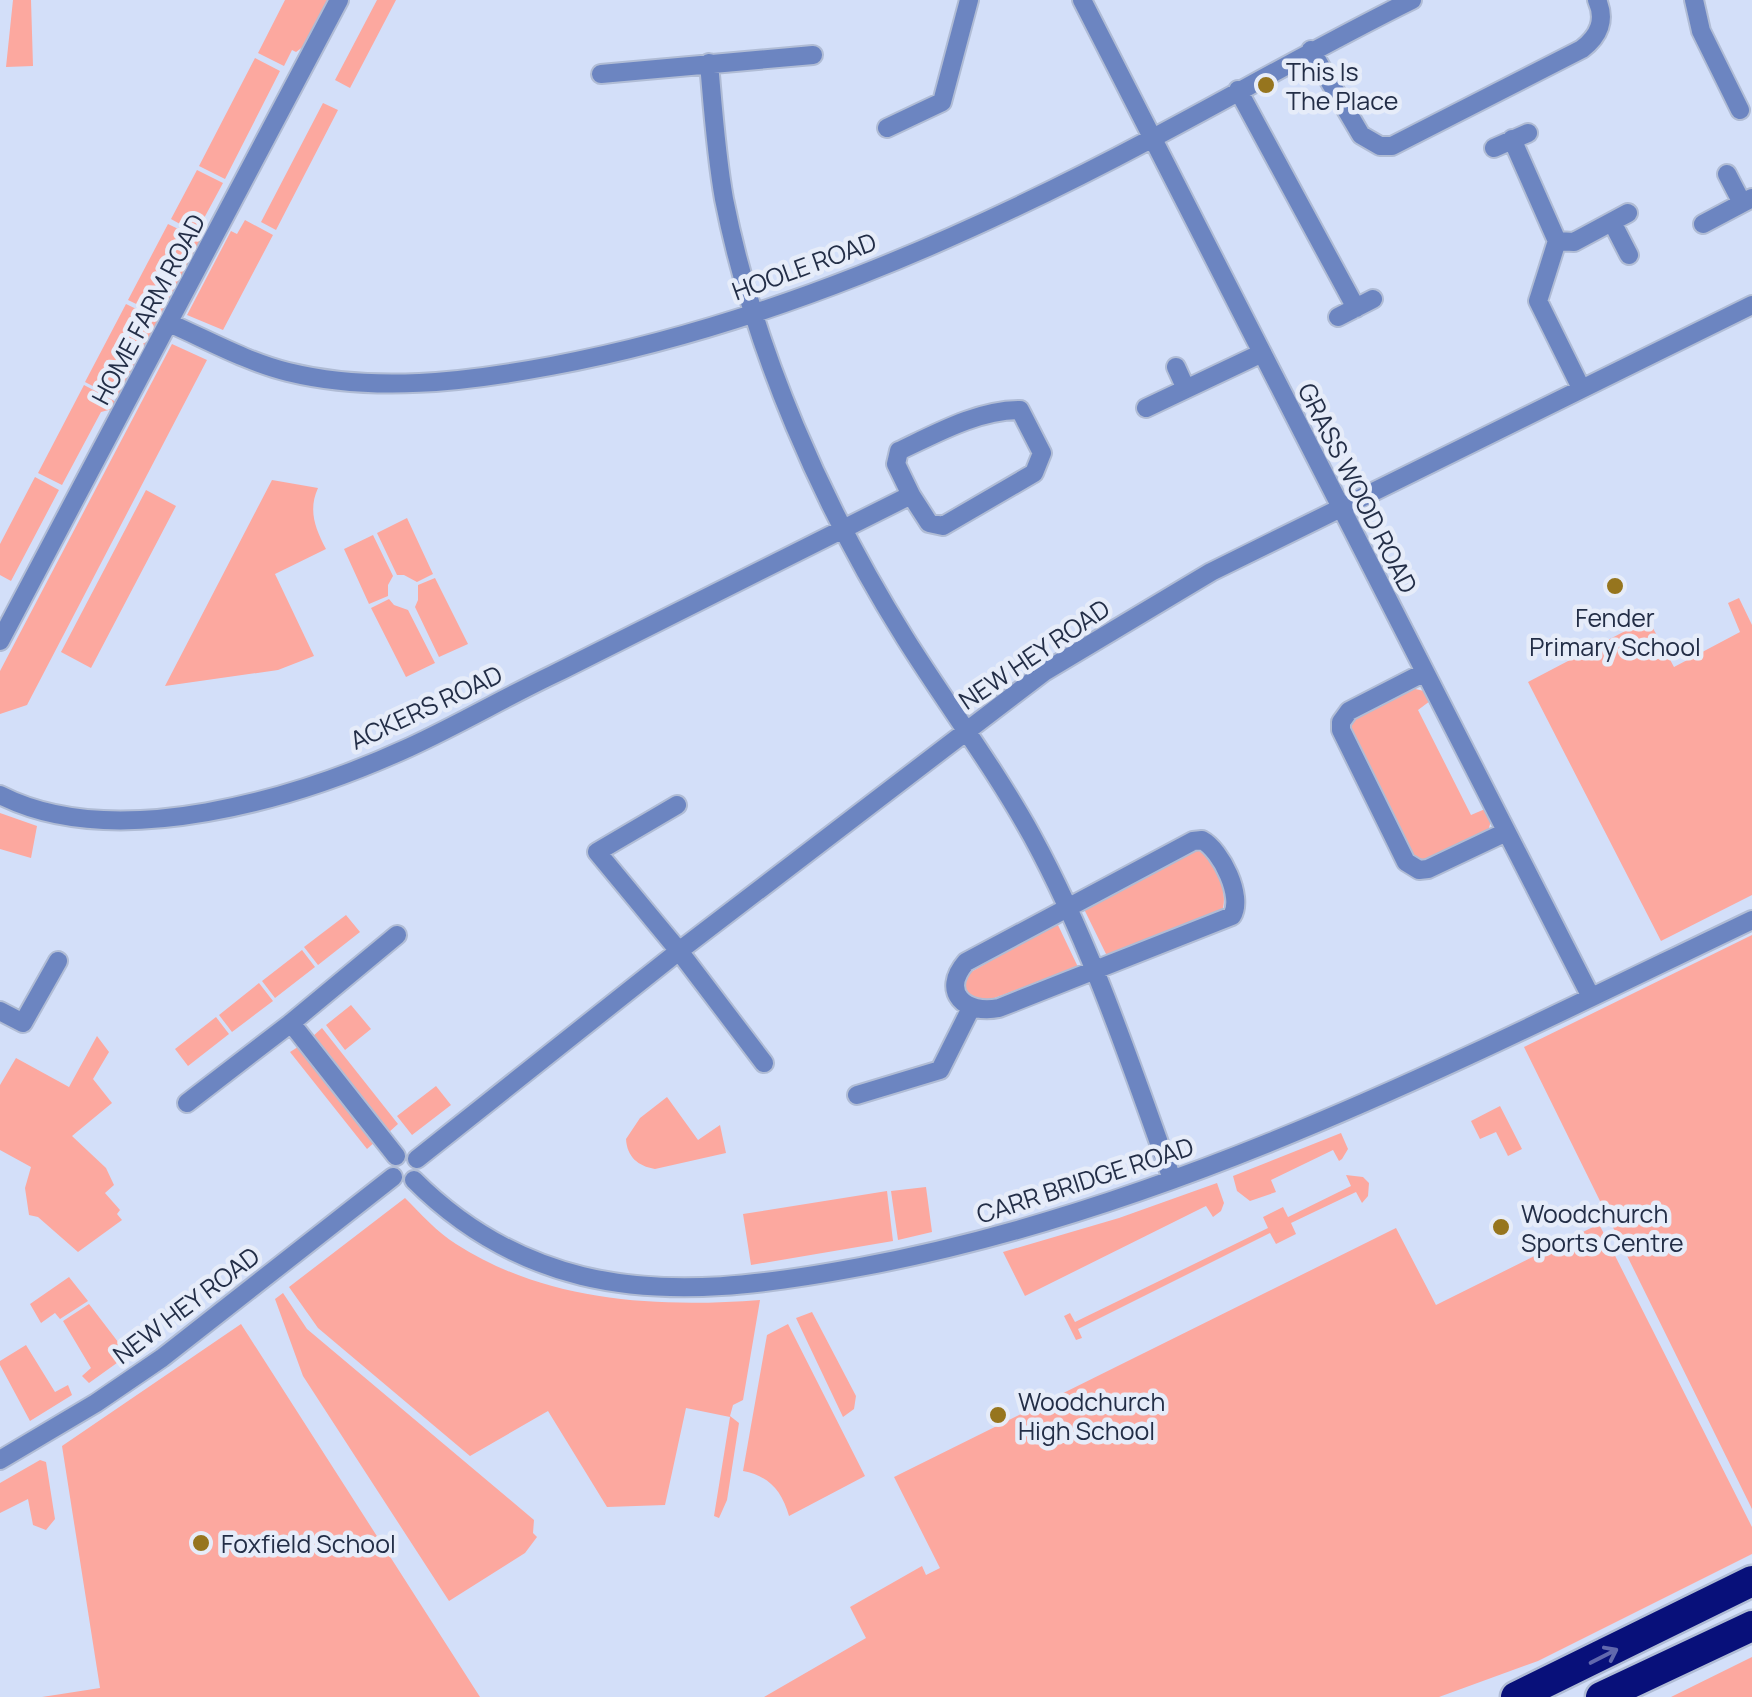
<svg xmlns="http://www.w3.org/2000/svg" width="1752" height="1697" font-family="Manrope,sans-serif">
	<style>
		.green { fill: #fca89f }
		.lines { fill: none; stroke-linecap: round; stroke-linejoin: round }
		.minor-casing { stroke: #b0bcd5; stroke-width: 22 }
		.motorway-casing { stroke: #b0bcd5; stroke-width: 35 }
		.minor { stroke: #6c85c1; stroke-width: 18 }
		.motorway { stroke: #08107a; stroke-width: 30 }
		.oneway { stroke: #6168ad }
		.poi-dot { fill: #96751e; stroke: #e6ecf9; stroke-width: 4 }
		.labels { text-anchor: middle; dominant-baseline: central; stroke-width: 9; stroke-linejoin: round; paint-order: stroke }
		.poi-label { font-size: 25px; fill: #232e47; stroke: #e6ecf9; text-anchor: start }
		.street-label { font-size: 25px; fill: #232e47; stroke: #e6ecf9 }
	</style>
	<rect width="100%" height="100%" fill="#d3dff9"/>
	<path class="green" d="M 13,0 L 31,0 L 33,66 L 6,67 Z
		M 285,0 L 330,0 L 308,43 L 296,52 L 292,50 L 284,66 L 258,53 Z
		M 377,0 L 396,0 L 350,88 L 335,80 Z
		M 255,58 L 280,71 L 225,179 L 199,166 Z
		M 323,103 L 338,110 L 276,230 L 261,222 Z
		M 197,170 L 223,183 L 196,233 L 171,219 Z
		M 245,220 L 273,235 L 223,330 L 187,315 L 231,231 L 237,234 Z
		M 168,224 L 199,239 L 200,247 L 163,317 L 128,300 Z
		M 126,304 L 161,321 L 120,400 L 85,382 Z
		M 172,344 L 207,360 L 27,705 L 0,714 L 0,671 Z
		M 84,385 L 118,403 L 116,408 L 101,412 L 62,485 L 38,473 Z
		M 35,477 L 59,490 L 11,581 L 0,575 L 0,544 Z
		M 272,480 L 318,488 C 308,510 315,528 326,549 L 275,574 L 314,656 L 278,670 L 165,686 Z
		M 146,490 L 176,506 L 91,668 L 61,652 Z
		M 407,518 L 433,574 L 417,582 L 404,575 L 397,575 L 377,533 Z
		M 373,535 L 393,576 L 388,585 L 388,596 L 369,604 L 344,549 Z
		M 435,578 L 468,644 L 439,657 L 415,607 L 418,600 L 418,585 Z
		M 1739,598 L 1752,625 L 1752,895 L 1661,941 L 1528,682 L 1648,619 L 1674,667 L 1740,632 L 1728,603 Z
		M 389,599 L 394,605 L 408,610 L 435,663 L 406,677 L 371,608 Z
		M 1411,688 L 1424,691 L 1430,701 L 1418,710 L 1471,815 L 1485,809 L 1491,820 L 1488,832 L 1425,862 L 1413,857 L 1348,729 L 1349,722 L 1356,717 Z
		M 0,813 L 37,826 L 31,858 L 0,849 Z
		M 1197,850 C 1217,858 1230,895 1221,914 L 1107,956 L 1084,909 L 1188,852 Z
		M 346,915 L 360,932 L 318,965 L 304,947 Z
		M 1057,923 L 1078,967 L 981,1003 L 976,1003 L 963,991 L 964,980 L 971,972 Z
		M 1752,935 L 1752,1509 L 1524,1047 Z
		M 302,950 L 315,967 L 275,998 L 262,981 Z
		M 259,983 L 273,1001 L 232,1032 L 219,1015 Z
		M 351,1005 L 371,1029 L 345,1050 L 326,1025 Z
		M 216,1017 L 229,1034 L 188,1066 L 175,1049 Z
		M 322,1028 L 398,1124 L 388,1133 L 312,1037 Z
		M 97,1036 L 109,1052 L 93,1079 L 112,1103 L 72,1136 L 106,1168 L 114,1185 L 105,1193 L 120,1210 L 117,1214 L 122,1220 L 78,1252 L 38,1217 L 29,1215 L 25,1188 L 31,1167 L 0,1150 L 0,1085 L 16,1058 L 69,1087 Z
		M 301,1045 L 376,1141 L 367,1149 L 290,1052 Z
		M 436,1086 L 451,1105 L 412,1135 L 397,1116 Z
		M 667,1097 L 698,1140 L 720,1125 L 726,1153 L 655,1169 C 638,1166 627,1157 626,1139 L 640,1118 Z
		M 1500,1106 L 1522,1149 L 1508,1156 L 1496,1132 L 1480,1139 L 1471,1121 Z
		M 1341,1133 L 1348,1149 L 1342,1159 L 1339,1161 L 1333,1150 L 1271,1180 L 1276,1192 L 1250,1201 L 1237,1191 L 1233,1176 Z
		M 1346,1175 L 1363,1177 L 1369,1183 L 1368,1196 L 1362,1203 L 1356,1192 L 1291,1223 L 1296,1234 L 1276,1244 L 1270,1233 L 1078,1329 L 1082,1338 L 1076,1340 L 1064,1316 L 1070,1313 L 1075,1322 L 1268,1228 L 1263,1217 L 1283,1207 L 1288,1217 L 1351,1186 Z
		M 1217,1183 L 1224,1203 L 1221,1211 L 1213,1217 L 1206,1206 L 1025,1296 L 1003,1252 L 1119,1218 Z
		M 926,1187 L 932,1232 L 898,1240 L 891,1191 Z
		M 887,1191 L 893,1241 L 751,1265 L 743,1214 Z
		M 405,1198 C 421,1214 437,1232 456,1244 C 546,1302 657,1308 760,1300 L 743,1400 L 733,1405 L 730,1416 L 739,1423 L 727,1500 L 719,1518 L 714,1516 L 730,1417 L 686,1408 L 665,1505 L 607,1507 L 548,1411 L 470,1456 L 318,1328 L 289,1287 Z
		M 1599,1224 L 1752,1527 L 1752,1554 L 1538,1661 L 1439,1697 L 764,1697 L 866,1638 L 850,1607 L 922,1566 L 926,1575 L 940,1568 L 894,1477 L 1396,1228 L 1436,1305 Z
		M 69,1277 L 88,1301 L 60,1319 L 55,1313 L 41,1323 L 30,1304 Z
		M 283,1293 L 307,1329 L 534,1520 L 533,1533 L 537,1537 L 525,1553 L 449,1601 L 303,1376 L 275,1299 Z
		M 89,1304 L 128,1355 L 89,1383 L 82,1376 L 91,1368 L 63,1321 Z
		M 812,1312 L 856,1396 L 854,1409 L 843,1417 L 796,1318 Z
		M 241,1324 L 480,1697 L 42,1697 L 100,1688 L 62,1446 Z
		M 788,1324 L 865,1476 L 789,1516 C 782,1491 769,1476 743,1471 L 767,1335 Z
		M 26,1345 L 55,1392 L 68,1385 L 72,1395 L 30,1421 L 0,1365 L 0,1361 Z
		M 40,1460 L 46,1462 L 55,1519 L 46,1530 L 33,1525 L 28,1499 L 0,1513 L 0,1483 Z
		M 1752,1657 L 1752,1697 L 1671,1697 Z"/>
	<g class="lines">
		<defs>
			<path id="minor" d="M 1082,0 L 1591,997
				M 1694,0 L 1701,31 L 1740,110
				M 1311,50 L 1361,135 L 1380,146 L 1392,146 L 1582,49 C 1599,36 1606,20 1597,0
				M 709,63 C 713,109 716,154 724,199 C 754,351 823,507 905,638 C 947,705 994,767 1032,836 C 1091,944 1130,1063 1172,1179
				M 601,74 L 813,55
				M 1238,90 L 1356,308
				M 887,128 L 942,102 L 969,0
				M 1512,139 L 1557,241
				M 1494,148 L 1528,133
				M 1727,174 L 1742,203
				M 1612,222 L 1629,255
				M 1703,224 L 1752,198
				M 1338,317 L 1373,299
				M 169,323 C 208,340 247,362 288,372 C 374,393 465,382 551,366 C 761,327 963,239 1151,139 C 1238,93 1323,44 1412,0
				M 1176,367 L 1186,389
				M 1581,388 L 1538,301 L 1557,241 L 1574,242 L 1628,213
				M 1146,408 L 1262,353
				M 0,641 L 339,0
				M 1423,673 L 1349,711 L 1341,722 L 1341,730 L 1406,862 L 1419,870 L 1428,869 L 1504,833
				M 0,795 C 116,854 299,798 410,747 C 458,725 504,698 552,675 C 672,616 791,555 911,495 L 896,464 L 899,451 C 937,433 978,410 1020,410 L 1042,453 L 1034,473 L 943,526 L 929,523 L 911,495
				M 677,805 L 597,852 L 679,951 L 764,1063
				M 1202,840 C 1221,850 1244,897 1232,916 L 999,1008 C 965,1015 940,992 966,962 L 1193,841 Z
				M 0,1011 L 23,1023 L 58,961
				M 291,1023 L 396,1156
				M 857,1095 L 940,1070 L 971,1008
				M 187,1103 L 291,1023 L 397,935
				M 417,1159 L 679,951 L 1044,672 L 1211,572 L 1752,305
				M 414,1180 C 461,1227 517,1260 582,1276 C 673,1298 769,1284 860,1267 C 1174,1209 1466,1057 1752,920
				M 0,1460 L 96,1403 L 162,1358 L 393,1177"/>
			<path id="motorway" d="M 1516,1697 L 1752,1581
				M 1601,1697 L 1752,1626"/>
		</defs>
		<use href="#minor" class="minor-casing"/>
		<use href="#motorway" class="motorway-casing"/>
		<use href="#minor" class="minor"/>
		<use href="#motorway" class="motorway"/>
	</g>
	<defs><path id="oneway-shaft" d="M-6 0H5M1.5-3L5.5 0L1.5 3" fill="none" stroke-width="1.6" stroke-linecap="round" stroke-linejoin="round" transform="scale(2.5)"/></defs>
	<use class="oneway" href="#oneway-shaft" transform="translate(1604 1656) rotate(-27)"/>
	<g class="poi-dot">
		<circle cx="1266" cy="85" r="10"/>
		<circle cx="1615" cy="586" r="10"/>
		<circle cx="1501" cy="1227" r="10"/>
		<circle cx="998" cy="1415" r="10"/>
		<circle cx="201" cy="1543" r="10"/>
	</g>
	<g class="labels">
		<g class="poi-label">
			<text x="1286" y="71">This Is<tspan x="1286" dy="29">The Place</tspan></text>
			<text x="1615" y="617" text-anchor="middle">Fender<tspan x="1615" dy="29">Primary School</tspan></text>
			<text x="1521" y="1213">Woodchurch<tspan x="1521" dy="29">Sports Centre</tspan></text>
			<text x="1018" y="1401">Woodchurch<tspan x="1018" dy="29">High School</tspan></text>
			<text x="221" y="1543">Foxfield School</text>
		</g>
		<g class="street-label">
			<text transform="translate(804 266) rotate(-20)">HOOLE ROAD</text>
			<text transform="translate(148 309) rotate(-62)">HOME FARM ROAD</text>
			<text transform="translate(1358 488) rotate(63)">GRASS WOOD ROAD</text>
			<text transform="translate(1034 654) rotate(-34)">NEW HEY ROAD</text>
			<text transform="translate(426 707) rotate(-25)">ACKERS ROAD</text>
			<text transform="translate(1085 1180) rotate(-18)">CARR BRIDGE ROAD</text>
			<text transform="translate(186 1305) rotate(-37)">NEW HEY ROAD</text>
		</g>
	</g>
</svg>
